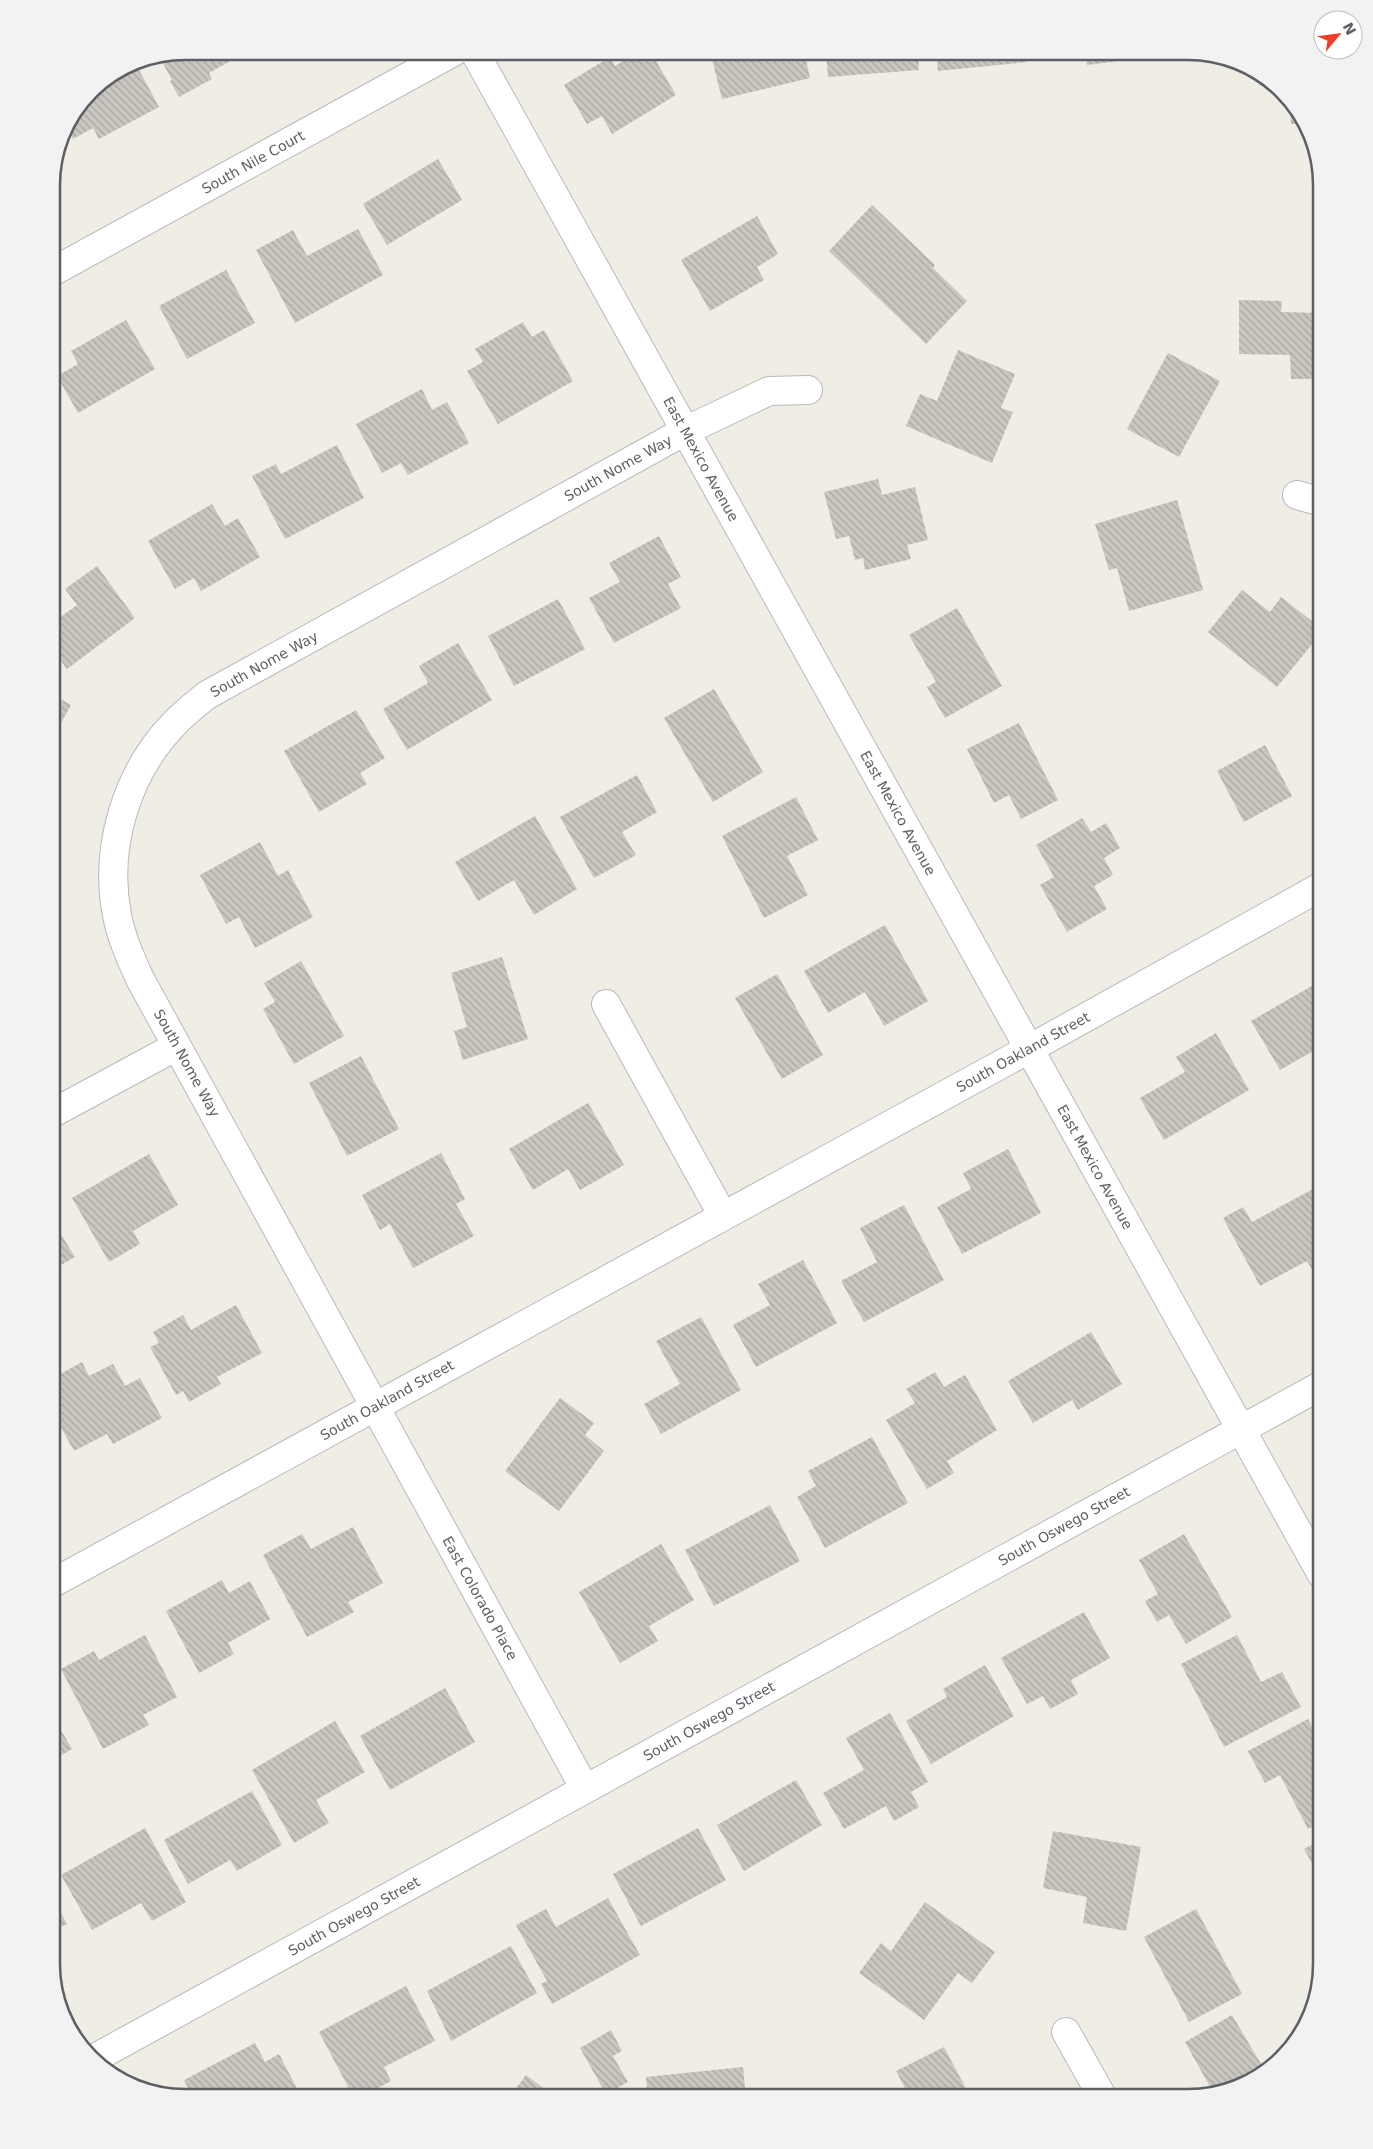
<svg xmlns="http://www.w3.org/2000/svg" width="1373" height="2149" font-family="'DejaVu Sans',sans-serif">
	<style>
		.building { fill: url(#building-back-hatch) }
		.lines { fill: none; stroke-linecap: round; stroke-linejoin: round }
		.minor-casing { stroke: #b6b9be; stroke-width: 30 }
		.minor { stroke: #fff; stroke-width: 28 }
		.labels { text-anchor: middle; dominant-baseline: central; stroke-width: 4; stroke-linejoin: round; paint-order: stroke }
		.street-label { font-size: 14px; fill: #5c6065; stroke: #fff }
		.rim { fill: none; stroke: #5c6065; stroke-width: 2.5 }
	</style>
	<defs>
		<pattern id="building-back-hatch" width="6" height="6" patternUnits="userSpaceOnUse" patternTransform="scale(1.25)"><rect width="6" height="6" fill="#cac7c1"/><path d="M-1 5l2 2M0 0l6 6M5-1l2 2" fill="none" stroke="#a7a5a0"/></pattern>
	</defs>
	<rect width="100%" height="100%" fill="#efede4"/>
	<path class="building" d="M 185,51 L 248,51 L 209,73 L 212,79 L 179,97 L 170,81 L 172,80 L 159,56 Z
		M 639,51 L 650,51 L 676,95 L 612,134 L 602,116 L 587,124 L 564,85 L 610,57 L 615,66 Z
		M 710,51 L 804,51 L 810,78 L 722,99 Z
		M 826,51 L 918,51 L 919,70 L 828,77 Z
		M 936,51 L 1026,52 L 1027,62 L 938,71 Z
		M 1085,52 L 1161,52 L 1161,56 L 1087,65 Z
		M 138,68 L 159,107 L 99,139 L 93,128 L 73,139 L 67,126 L 91,90 L 122,70 L 124,75 Z
		M 1290,105 L 1300,116 L 1305,123 L 1291,124 Z
		M 438,159 L 462,200 L 387,245 L 363,204 Z
		M 872,205 L 935,265 L 933,268 L 967,301 L 926,344 L 829,251 Z
		M 757,216 L 778,254 L 757,267 L 764,280 L 710,311 L 681,260 Z
		M 358,229 L 383,275 L 295,323 L 256,250 L 293,230 L 307,256 Z
		M 226,270 L 255,323 L 187,359 L 159,306 Z
		M 1239,300 L 1282,301 L 1281,312 L 1322,313 L 1322,379 L 1291,379 L 1290,355 L 1239,354 Z
		M 126,320 L 155,369 L 78,413 L 57,376 L 78,364 L 71,351 Z
		M 523,322 L 532,337 L 544,330 L 573,381 L 498,424 L 467,371 L 483,362 L 475,349 Z
		M 958,350 L 1015,374 L 1001,408 L 1013,412 L 992,463 L 906,426 L 920,394 L 937,401 Z
		M 1168,353 L 1220,381 L 1179,457 L 1127,429 Z
		M 422,389 L 432,410 L 447,402 L 469,443 L 408,475 L 401,463 L 382,473 L 356,424 Z
		M 337,445 L 364,498 L 285,539 L 252,476 L 276,464 L 281,474 Z
		M 878,479 L 882,495 L 915,487 L 928,540 L 907,545 L 911,559 L 865,570 L 863,558 L 855,560 L 849,536 L 836,539 L 824,492 Z
		M 1177,500 L 1203,590 L 1129,611 L 1117,568 L 1109,570 L 1095,524 Z
		M 212,504 L 225,526 L 238,518 L 260,557 L 201,591 L 194,578 L 175,589 L 148,541 Z
		M 659,536 L 681,577 L 668,584 L 681,608 L 614,643 L 589,598 L 620,582 L 609,563 Z
		M 97,566 L 135,618 L 67,669 L 51,648 L 51,624 L 77,605 L 65,589 Z
		M 1242,590 L 1270,612 L 1281,597 L 1322,629 L 1322,632 L 1277,687 L 1208,632 Z
		M 558,599 L 585,649 L 514,686 L 488,636 Z
		M 957,608 L 1002,686 L 945,718 L 927,687 L 936,682 L 909,635 Z
		M 458,643 L 492,700 L 407,750 L 383,709 L 428,683 L 419,666 Z
		M 714,689 L 763,772 L 713,802 L 664,718 Z
		M 51,694 L 71,705 L 51,741 Z
		M 356,710 L 385,758 L 360,773 L 367,784 L 319,812 L 284,751 Z
		M 1019,723 L 1058,800 L 1021,819 L 1009,795 L 994,803 L 967,749 Z
		M 1265,745 L 1292,796 L 1244,822 L 1217,771 Z
		M 637,775 L 657,812 L 622,832 L 636,855 L 594,878 L 560,817 Z
		M 796,797 L 818,840 L 787,856 L 808,895 L 764,918 L 722,836 Z
		M 535,816 L 577,889 L 534,915 L 514,880 L 478,901 L 455,862 Z
		M 1082,818 L 1091,832 L 1106,823 L 1120,848 L 1104,858 L 1113,875 L 1094,886 L 1107,909 L 1067,932 L 1040,885 L 1054,877 L 1036,845 Z
		M 260,842 L 278,876 L 288,870 L 313,917 L 255,948 L 239,917 L 226,924 L 200,875 Z
		M 885,925 L 928,1001 L 884,1026 L 865,992 L 828,1013 L 804,971 Z
		M 502,957 L 528,1039 L 463,1060 L 454,1031 L 467,1027 L 451,973 Z
		M 301,961 L 344,1036 L 294,1064 L 263,1009 L 275,1002 L 264,983 Z
		M 777,974 L 823,1055 L 782,1079 L 735,998 Z
		M 1322,980 L 1322,1046 L 1280,1070 L 1251,1021 Z
		M 1216,1033 L 1249,1090 L 1164,1140 L 1140,1098 L 1185,1072 L 1176,1057 Z
		M 361,1056 L 399,1129 L 347,1156 L 309,1083 Z
		M 588,1103 L 624,1165 L 580,1190 L 568,1169 L 533,1190 L 509,1149 Z
		M 1008,1149 L 1041,1213 L 962,1254 L 937,1207 L 971,1189 L 963,1173 Z
		M 441,1153 L 465,1199 L 456,1204 L 474,1236 L 413,1268 L 390,1224 L 380,1230 L 362,1195 Z
		M 149,1154 L 178,1205 L 133,1231 L 140,1244 L 109,1262 L 72,1198 Z
		M 1313,1189 L 1322,1205 L 1322,1280 L 1319,1282 L 1307,1261 L 1260,1286 L 1223,1218 L 1243,1207 L 1252,1222 Z
		M 904,1205 L 944,1280 L 864,1322 L 841,1281 L 877,1262 L 860,1228 Z
		M 51,1218 L 75,1257 L 51,1271 Z
		M 803,1260 L 837,1323 L 756,1367 L 733,1325 L 770,1305 L 758,1284 Z
		M 236,1305 L 262,1353 L 217,1377 L 221,1384 L 189,1402 L 183,1391 L 176,1395 L 150,1347 L 159,1343 L 153,1332 L 183,1315 L 191,1330 Z
		M 701,1317 L 741,1390 L 661,1434 L 644,1404 L 680,1384 L 656,1341 Z
		M 1091,1332 L 1122,1384 L 1078,1410 L 1072,1400 L 1033,1423 L 1008,1381 Z
		M 82,1362 L 89,1376 L 113,1364 L 125,1386 L 140,1378 L 162,1418 L 113,1444 L 107,1434 L 74,1451 L 51,1409 L 51,1379 Z
		M 935,1372 L 944,1387 L 965,1375 L 997,1430 L 947,1461 L 954,1473 L 927,1489 L 886,1420 L 915,1403 L 906,1389 Z
		M 560,1398 L 594,1423 L 585,1435 L 604,1451 L 559,1511 L 505,1471 Z
		M 872,1437 L 908,1503 L 825,1548 L 797,1497 L 816,1486 L 808,1471 Z
		M 770,1505 L 800,1561 L 714,1606 L 685,1550 Z
		M 353,1527 L 383,1583 L 348,1602 L 354,1612 L 307,1637 L 263,1555 L 302,1534 L 311,1549 Z
		M 1184,1534 L 1232,1617 L 1186,1644 L 1169,1615 L 1157,1622 L 1145,1601 L 1158,1594 L 1139,1560 Z
		M 661,1544 L 694,1600 L 649,1626 L 658,1641 L 620,1663 L 579,1592 Z
		M 222,1580 L 229,1593 L 250,1581 L 270,1619 L 228,1643 L 234,1654 L 199,1673 L 166,1611 Z
		M 1084,1612 L 1110,1658 L 1071,1680 L 1078,1694 L 1050,1709 L 1043,1696 L 1027,1704 L 1001,1658 Z
		M 145,1635 L 177,1697 L 143,1715 L 149,1725 L 103,1749 L 61,1669 L 94,1651 L 99,1660 Z
		M 1237,1635 L 1261,1682 L 1282,1672 L 1301,1707 L 1224,1747 L 1181,1664 Z
		M 985,1665 L 1014,1716 L 931,1764 L 906,1721 L 947,1697 L 943,1689 Z
		M 445,1688 L 475,1742 L 390,1790 L 360,1736 Z
		M 51,1713 L 72,1749 L 51,1761 Z
		M 890,1713 L 928,1782 L 911,1792 L 919,1807 L 894,1821 L 886,1806 L 844,1829 L 823,1793 L 864,1770 L 846,1738 Z
		M 1308,1719 L 1322,1746 L 1322,1822 L 1308,1829 L 1280,1775 L 1265,1783 L 1248,1751 Z
		M 335,1721 L 365,1772 L 316,1800 L 329,1823 L 294,1843 L 252,1770 Z
		M 796,1780 L 822,1825 L 744,1871 L 717,1825 Z
		M 252,1791 L 282,1845 L 237,1871 L 230,1860 L 188,1884 L 164,1840 Z
		M 145,1828 L 186,1902 L 152,1921 L 141,1903 L 92,1930 L 61,1875 Z
		M 698,1828 L 726,1880 L 641,1926 L 613,1874 Z
		M 1053,1831 L 1141,1847 L 1126,1931 L 1083,1923 L 1087,1897 L 1043,1888 Z
		M 1322,1839 L 1322,1881 L 1304,1849 Z
		M 51,1894 L 67,1924 L 51,1932 Z
		M 608,1898 L 640,1955 L 552,2004 L 541,1984 L 547,1981 L 516,1925 L 546,1909 L 556,1927 Z
		M 925,1902 L 995,1952 L 972,1983 L 958,1973 L 924,2020 L 859,1973 L 881,1943 L 891,1951 Z
		M 1196,1909 L 1242,1994 L 1189,2022 L 1144,1937 Z
		M 511,1946 L 537,1993 L 451,2041 L 427,1991 Z
		M 406,1986 L 435,2041 L 384,2067 L 391,2081 L 360,2098 L 354,2098 L 319,2032 Z
		M 1232,2015 L 1264,2069 L 1247,2084 L 1213,2092 L 1185,2042 Z
		M 611,2030 L 622,2051 L 613,2056 L 628,2082 L 606,2094 L 580,2048 Z
		M 255,2043 L 265,2062 L 279,2054 L 302,2098 L 193,2097 L 184,2080 Z
		M 944,2047 L 971,2098 L 910,2098 L 896,2071 Z
		M 743,2067 L 746,2098 L 648,2098 L 646,2077 Z
		M 526,2075 L 556,2098 L 509,2098 Z"/>
	<g class="lines">
		<defs>
			<path id="minor" d="M 474,51 L 1322,1575
				M 52,272 L 455,51
				M 1297,495 L 1322,502
				M 606,1004 L 723,1216
				M 51,1114 L 177,1046
				M 51,1584 L 1029,1049 L 1322,886
				M 585,1789 L 140,979 C 131,959 121,937 117,915 C 104,848 126,774 173,725 C 183,714 196,704 207,695 L 685,431 L 769,391 L 808,390
				M 1066,2032 L 1103,2098
				M 95,2058 L 1322,1385"/>
		</defs>
		<use href="#minor" class="minor-casing"/>
		<use href="#minor" class="minor"/>
	</g>
	<g class="labels">
		<g class="street-label">
			<text transform="translate(253 162) rotate(-29)">South Nile Court</text>
			<text transform="translate(701 459) rotate(61)">East Mexico Avenue</text>
			<text transform="translate(618 468) rotate(-29)">South Nome Way</text>
			<text transform="translate(264 664) rotate(-29)">South Nome Way</text>
			<text transform="translate(898 813) rotate(61)">East Mexico Avenue</text>
			<text transform="translate(1023 1052) rotate(-29)">South Oakland Street</text>
			<text transform="translate(187 1063) rotate(61)">South Nome Way</text>
			<text transform="translate(1095 1167) rotate(61)">East Mexico Avenue</text>
			<text transform="translate(387 1400) rotate(-29)">South Oakland Street</text>
			<text transform="translate(1064 1526) rotate(-29)">South Oswego Street</text>
			<text transform="translate(480 1598) rotate(61)">East Colorado Place</text>
			<text transform="translate(709 1721) rotate(-29)">South Oswego Street</text>
			<text transform="translate(354 1916) rotate(-29)">South Oswego Street</text>
		</g>
	</g>
	<path d="M0 0H1373V2149H0ZM185 60H1188A125 125 0 0 1 1313 185V1964A125 125 0 0 1 1188 2089H185A125 125 0 0 1 60 1964V185A125 125 0 0 1 185 60Z" fill="#f2f2f3" fill-rule="evenodd"/>
	<path class="rim" d="M185 60H1188A125 125 0 0 1 1313 185V1964A125 125 0 0 1 1188 2089H185A125 125 0 0 1 60 1964V185A125 125 0 0 1 185 60Z"/>
	<g transform="translate(1338 35) rotate(61)"><circle r="24" fill="#ffffff" stroke="#bebfc1"/>
	<path d="M0-4L9 19L0 12L-9 19Z" fill="#f03d29"/>
	<text y="-8" font-size="14" font-weight="bold" text-anchor="middle" fill="#5c6065">N</text>
	</g>
</svg>
